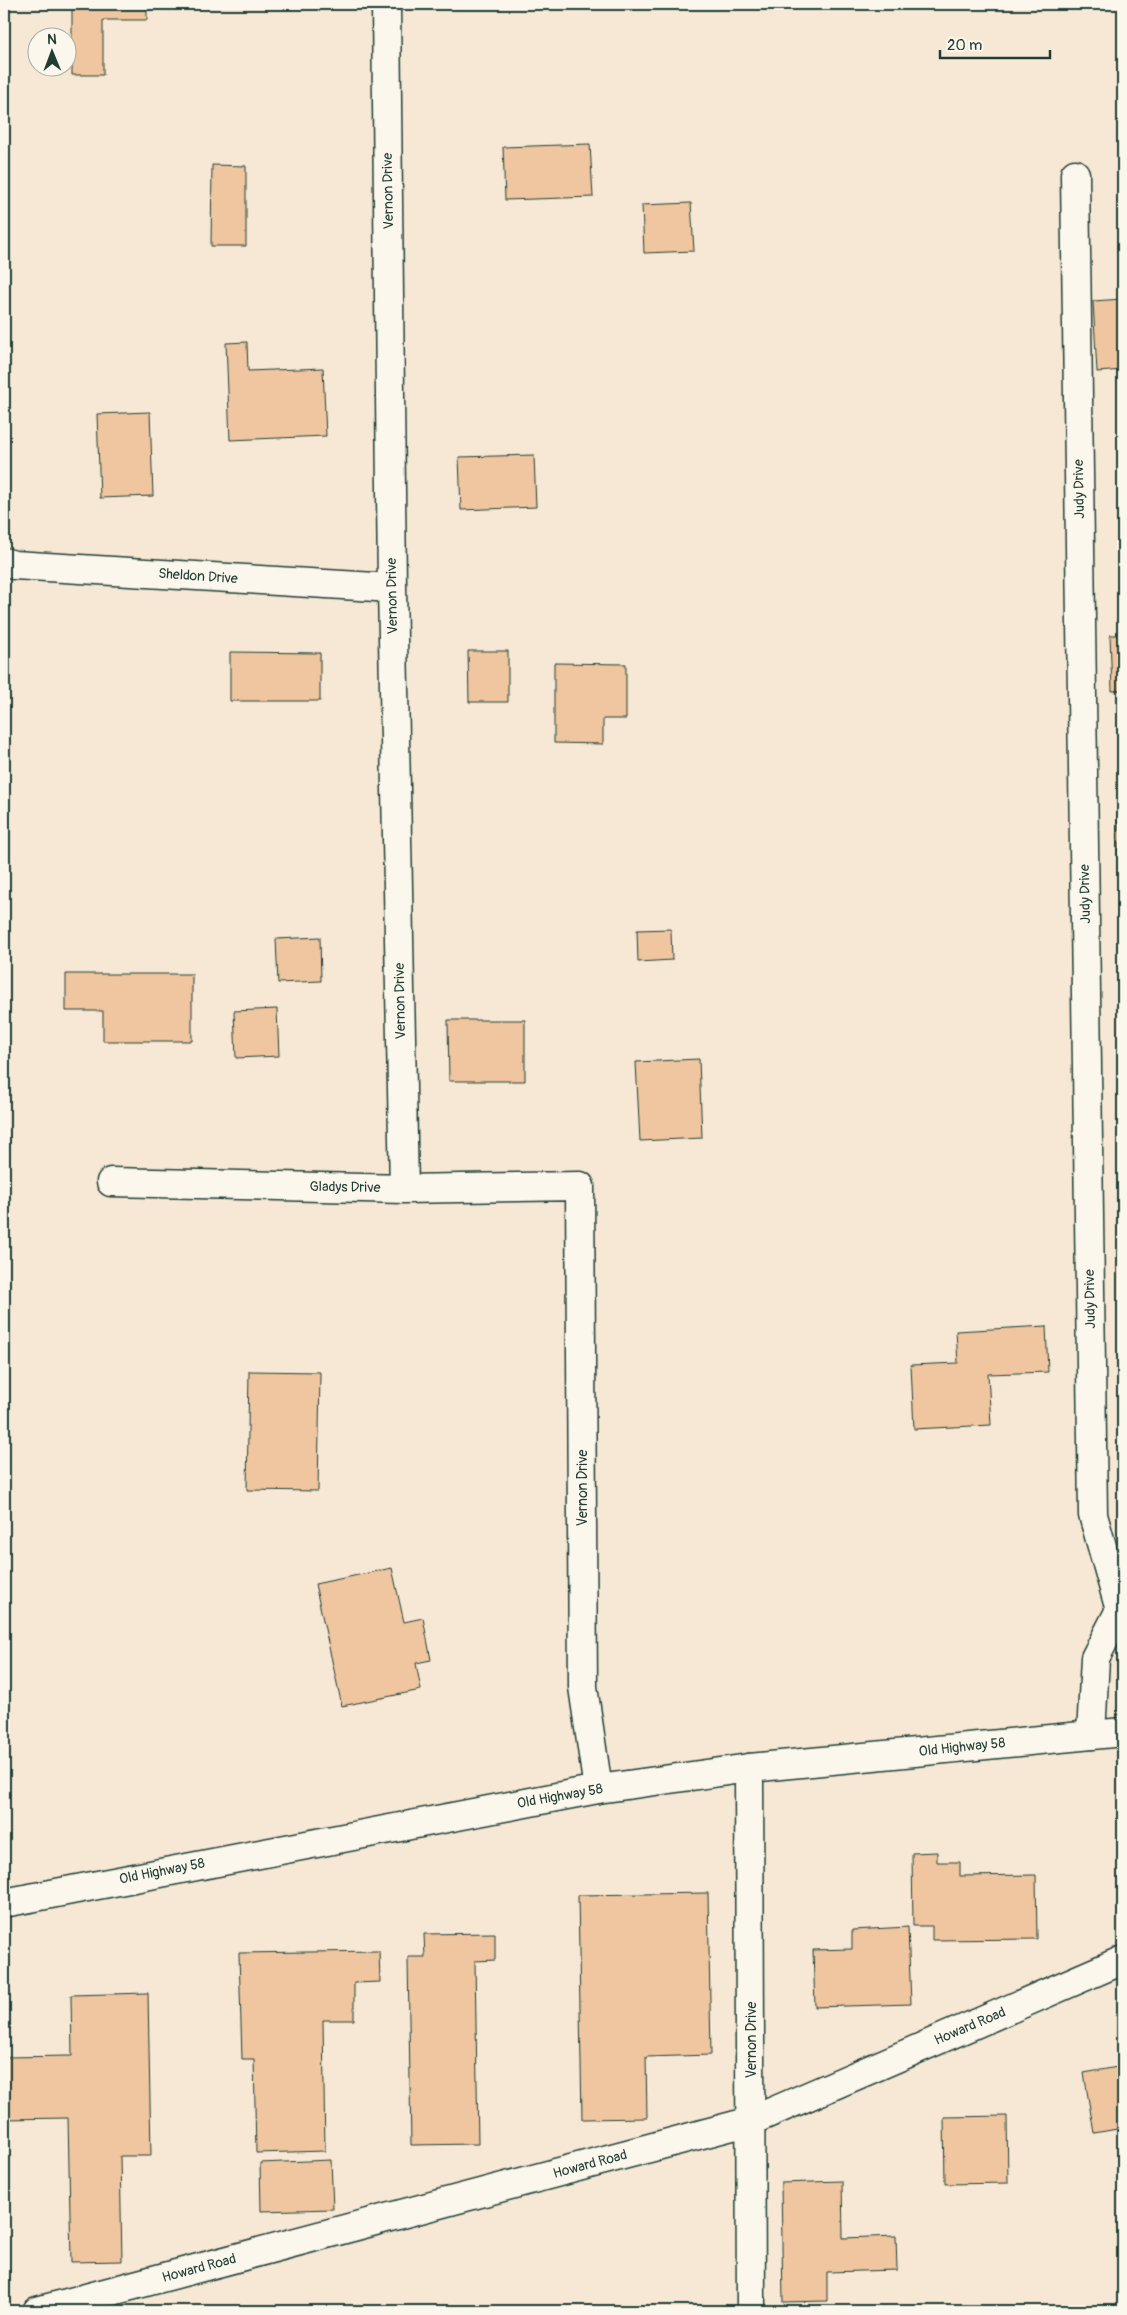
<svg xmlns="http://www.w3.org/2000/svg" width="1127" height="2315" font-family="Pangolin,sans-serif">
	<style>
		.building { fill: #efc69f; stroke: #1f3d34 }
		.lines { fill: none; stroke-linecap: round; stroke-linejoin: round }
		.minor-casing { stroke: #1f3d34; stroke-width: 31 }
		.major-casing { stroke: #1f3d34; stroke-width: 31 }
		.minor { stroke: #fbf7ec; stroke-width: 28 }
		.major { stroke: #fbf7ec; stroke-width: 28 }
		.labels { text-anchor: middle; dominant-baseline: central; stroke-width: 4; stroke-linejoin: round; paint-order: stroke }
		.street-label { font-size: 14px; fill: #1f3d34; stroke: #fbf7ec }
	</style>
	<rect width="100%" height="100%" fill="#f7e8d5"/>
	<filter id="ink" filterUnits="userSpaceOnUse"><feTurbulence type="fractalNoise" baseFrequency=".02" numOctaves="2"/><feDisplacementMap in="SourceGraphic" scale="10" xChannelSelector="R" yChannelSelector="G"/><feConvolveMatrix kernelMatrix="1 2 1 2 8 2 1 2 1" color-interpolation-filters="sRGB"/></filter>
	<g filter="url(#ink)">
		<path class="building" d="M 72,4 L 147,4 L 147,20 L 103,20 L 103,75 L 72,75 Z
			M 590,144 L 593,197 L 505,200 L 503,147 Z
			M 212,165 L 246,166 L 246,246 L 211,246 Z
			M 691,203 L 694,251 L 644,253 L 642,205 Z
			M 1123,299 L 1123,370 L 1097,372 L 1093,301 Z
			M 247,342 L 248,371 L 323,368 L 326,436 L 230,440 L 226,343 Z
			M 150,412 L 153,496 L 100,498 L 97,414 Z
			M 534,455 L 536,507 L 461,510 L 459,457 Z
			M 1110,635 L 1123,635 L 1123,690 L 1112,691 Z
			M 468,651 L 508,651 L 508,702 L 469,702 Z
			M 230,652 L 320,653 L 320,701 L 230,701 Z
			M 554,663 L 626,664 L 626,719 L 603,719 L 603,744 L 554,743 Z
			M 1118,812 L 1123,812 L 1123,864 L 1118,863 Z
			M 671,929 L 672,960 L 638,962 L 637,930 Z
			M 320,937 L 321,981 L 278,983 L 276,939 Z
			M 66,974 L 192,974 L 192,1041 L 103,1041 L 103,1011 L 66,1011 Z
			M 277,1009 L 279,1056 L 236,1058 L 234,1011 Z
			M 448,1020 L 525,1020 L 525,1081 L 449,1081 Z
			M 699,1059 L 702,1138 L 640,1141 L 636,1062 Z
			M 1046,1326 L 1048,1372 L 988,1374 L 991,1425 L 914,1429 L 911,1365 L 958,1363 L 956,1331 Z
			M 249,1371 L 320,1372 L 318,1491 L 247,1490 Z
			M 392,1568 L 404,1622 L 423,1618 L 431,1660 L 416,1663 L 421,1690 L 342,1706 L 315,1584 Z
			M 937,1852 L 937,1862 L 960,1862 L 960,1876 L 1036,1875 L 1037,1939 L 932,1940 L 932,1926 L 913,1926 L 912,1853 Z
			M 708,1893 L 711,2055 L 646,2057 L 647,2118 L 582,2119 L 578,1895 Z
			M 908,1927 L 911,2004 L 815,2007 L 813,1950 L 852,1949 L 852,1930 Z
			M 495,1933 L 495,1960 L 475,1961 L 478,2144 L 411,2145 L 408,1957 L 425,1957 L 424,1934 Z
			M 379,1951 L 380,1982 L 354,1983 L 354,2020 L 323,2020 L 325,2151 L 256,2153 L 254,2059 L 242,2059 L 239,1953 Z
			M 148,1993 L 151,2156 L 120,2156 L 122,2261 L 71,2262 L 68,2118 L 4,2119 L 4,2057 L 72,2056 L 71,1995 Z
			M 1123,2066 L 1123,2128 L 1094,2133 L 1084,2073 Z
			M 1007,2116 L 1008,2183 L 945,2184 L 944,2117 Z
			M 331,2160 L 333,2209 L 261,2211 L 260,2163 Z
			M 842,2181 L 843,2238 L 896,2236 L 897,2270 L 827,2272 L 827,2301 L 783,2302 L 781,2183 Z"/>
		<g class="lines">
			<defs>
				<path id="minor" d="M 386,4 L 392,588 L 404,1189
					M 1075,174 L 1093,1515 L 1120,1610
					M 4,562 L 14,565 L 392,588
					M 111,1182 L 404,1189 L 580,1186 L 583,1687 L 598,1789
					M 1091,1735 L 1095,1658 L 1120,1610 L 1123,1609
					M 749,1768 L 751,2311
					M 37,2311 L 751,2121 L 1123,1960"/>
				<path id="major" d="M 4,1903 L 598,1789 L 749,1768 L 1123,1732"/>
			</defs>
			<use href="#minor" class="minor-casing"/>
			<use href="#major" class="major-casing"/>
			<use href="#minor" class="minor"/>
			<use href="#major" class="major"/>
		</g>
	</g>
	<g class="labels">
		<g class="street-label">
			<text transform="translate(388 191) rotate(-91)">Vernon Drive</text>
			<text transform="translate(1079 489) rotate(-91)">Judy Drive</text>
			<text transform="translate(198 576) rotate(4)">Sheldon Drive</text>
			<text transform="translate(392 596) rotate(-91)">Vernon Drive</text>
			<text transform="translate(1085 894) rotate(-91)">Judy Drive</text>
			<text transform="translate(400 1001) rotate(-91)">Vernon Drive</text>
			<text transform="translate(345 1187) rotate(1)">Gladys Drive</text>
			<text transform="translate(1090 1299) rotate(-91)">Judy Drive</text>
			<text transform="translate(582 1488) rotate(-90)">Vernon Drive</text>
			<text transform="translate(962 1747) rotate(-6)">Old Highway 58</text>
			<text transform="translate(560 1796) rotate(-10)">Old Highway 58</text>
			<text transform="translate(162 1871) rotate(-11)">Old Highway 58</text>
			<text transform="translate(970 2026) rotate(-23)">Howard Road</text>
			<text transform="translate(751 2040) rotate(-90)">Vernon Drive</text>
			<text transform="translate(590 2164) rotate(-15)">Howard Road</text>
			<text transform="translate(199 2268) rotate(-15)">Howard Road</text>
		</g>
	</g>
	<rect width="1127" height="2315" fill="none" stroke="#fbf7ec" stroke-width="20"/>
	<rect x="10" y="10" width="1107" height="2295" fill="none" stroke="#1f3d34" stroke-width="2" filter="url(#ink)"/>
	<g transform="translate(52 52) rotate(359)"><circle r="24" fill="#fbf7ec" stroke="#a3ada2"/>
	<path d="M0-4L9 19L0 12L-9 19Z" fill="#1f3d34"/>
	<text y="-8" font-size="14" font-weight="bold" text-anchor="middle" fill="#1f3d34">N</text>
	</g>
	<path d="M940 50v8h110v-8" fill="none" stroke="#1f3d34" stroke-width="2.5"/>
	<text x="947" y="50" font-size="15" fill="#1f3d34" stroke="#fbf7ec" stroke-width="4" paint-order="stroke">20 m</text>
</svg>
